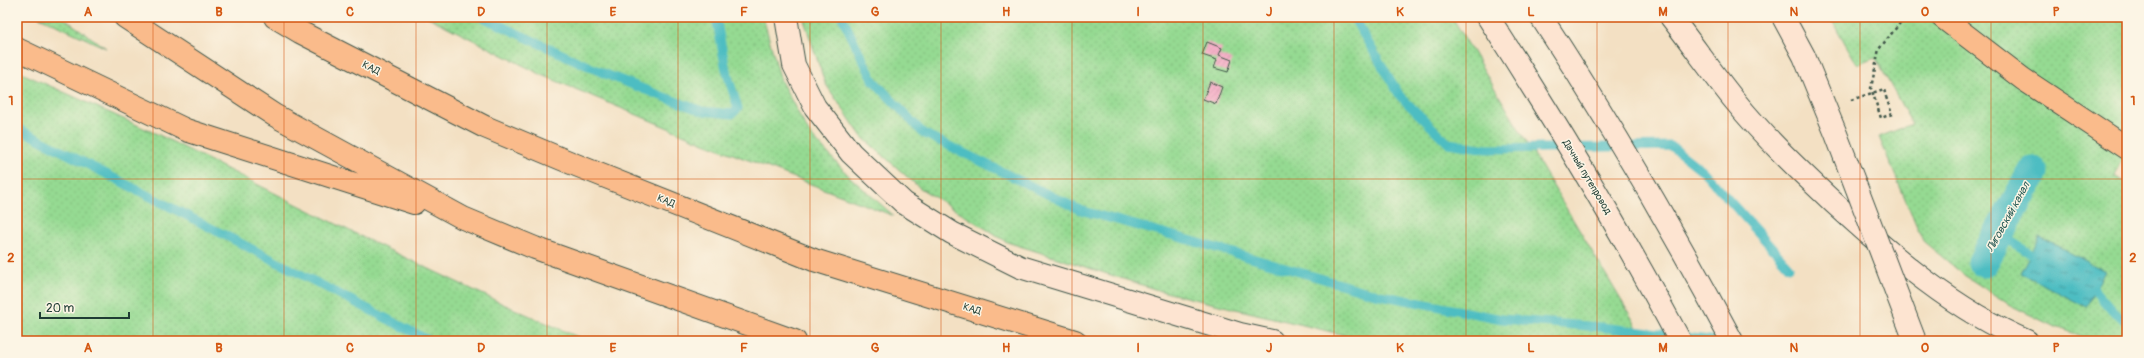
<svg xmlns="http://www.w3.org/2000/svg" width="2144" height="358" font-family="Pangolin,sans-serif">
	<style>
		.green { fill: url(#green-dots); stroke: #5a8c63 }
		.water { fill: url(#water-ripples); stroke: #367d7b }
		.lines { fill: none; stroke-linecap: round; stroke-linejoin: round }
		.stream { stroke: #4ebdc2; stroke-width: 9 }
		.canal { stroke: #4ebdc2; stroke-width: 31 }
		.building { fill: url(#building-hatch) }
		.secondary-casing { stroke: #3f5549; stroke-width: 24 }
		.highway-casing { stroke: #3f5549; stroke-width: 24 }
		.path { stroke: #3f5549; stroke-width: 2.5; stroke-dasharray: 3 3; stroke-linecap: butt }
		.secondary { stroke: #fde4d1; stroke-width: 22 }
		.highway { stroke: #fabb8b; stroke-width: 22 }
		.secondary-bridge-casing { stroke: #3f5549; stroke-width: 24; stroke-linecap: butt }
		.path-bridge { stroke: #3f5549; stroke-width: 2.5; stroke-dasharray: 3 3; stroke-linecap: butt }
		.secondary-bridge { stroke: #fde4d1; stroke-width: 22 }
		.grid { fill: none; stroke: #d45610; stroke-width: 1; stroke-opacity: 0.55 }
		.labels { text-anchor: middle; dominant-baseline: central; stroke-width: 3; stroke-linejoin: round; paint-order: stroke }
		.street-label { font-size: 10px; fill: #1f3d34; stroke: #fcf5e5 }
		.water-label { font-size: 11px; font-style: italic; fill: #2b5d58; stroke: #fcf5e5 }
		.neatline { fill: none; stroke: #d45610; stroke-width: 1.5 }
		.grid-label { font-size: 13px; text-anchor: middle; font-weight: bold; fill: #d45610 }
	</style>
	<defs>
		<pattern id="green-dots" width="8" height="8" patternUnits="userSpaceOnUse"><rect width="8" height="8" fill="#95da92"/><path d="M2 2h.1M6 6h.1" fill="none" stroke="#80bc7e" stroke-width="1.8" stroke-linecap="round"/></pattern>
		<pattern id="water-ripples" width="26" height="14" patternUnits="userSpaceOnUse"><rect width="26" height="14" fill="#4ebdc2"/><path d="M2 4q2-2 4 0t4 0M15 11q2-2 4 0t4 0" fill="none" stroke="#409b9e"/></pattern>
		<pattern id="building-hatch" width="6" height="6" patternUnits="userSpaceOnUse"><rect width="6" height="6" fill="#f4a6c3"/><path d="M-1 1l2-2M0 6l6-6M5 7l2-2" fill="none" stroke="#c5889f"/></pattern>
	</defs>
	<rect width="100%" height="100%" fill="#fcf5e5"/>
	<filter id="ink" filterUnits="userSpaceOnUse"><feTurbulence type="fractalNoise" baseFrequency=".025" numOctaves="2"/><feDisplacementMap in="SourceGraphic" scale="8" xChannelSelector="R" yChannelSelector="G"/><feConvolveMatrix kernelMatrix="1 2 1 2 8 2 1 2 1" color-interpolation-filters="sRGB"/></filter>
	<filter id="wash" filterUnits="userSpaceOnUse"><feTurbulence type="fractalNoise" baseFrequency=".012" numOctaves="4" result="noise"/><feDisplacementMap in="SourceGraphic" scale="16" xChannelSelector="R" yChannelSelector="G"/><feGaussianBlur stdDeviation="0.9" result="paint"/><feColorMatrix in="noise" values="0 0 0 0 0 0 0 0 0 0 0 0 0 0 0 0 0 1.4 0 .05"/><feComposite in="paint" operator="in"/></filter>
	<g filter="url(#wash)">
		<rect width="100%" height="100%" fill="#f3e0c3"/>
		<path class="green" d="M 39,17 L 62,17 L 106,48 Z
			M 428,17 L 763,17 L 781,81 L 809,133 L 850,177 L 894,216 L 704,143 L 542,75 Z
			M 803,17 L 1452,17 L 1633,320 L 1643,341 L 1369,341 L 1161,291 L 1007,242 L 920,188 L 862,137 L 825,83 Z
			M 1830,17 L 2127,17 L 2127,149 L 2114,176 L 2127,183 L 2127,341 L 2096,341 L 2053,326 L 2010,305 L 1964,275 L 1923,241 L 1879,137 L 1912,124 L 1875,57 L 1857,64 Z
			M 17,71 L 159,135 L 364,238 L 503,304 L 587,341 L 17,341 Z"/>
		<path class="water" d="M 2040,237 L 2105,271 L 2086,307 L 2021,273 Z"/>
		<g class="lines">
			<path class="stream" d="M 482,17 L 603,73 L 656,94 L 702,111 L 732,114 L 738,108 L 726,70 L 716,17
				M 842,17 L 873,80 L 923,133 L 1080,210 L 1182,238 L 1375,294 L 1502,319 L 1600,327 L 1719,341
				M 1353,17 L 1400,96 L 1448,143 L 1487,149 L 1671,146 L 1703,171 L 1789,267
				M 17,128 L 430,341
				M 1998,233 L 2031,254
				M 2094,290 L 2115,314 L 2127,322"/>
			<path class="canal" d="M 1983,262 L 2033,172"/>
		</g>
		<g id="blocks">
			<path class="building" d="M 1207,42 L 1222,48 L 1219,55 L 1232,60 L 1228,72 L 1214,68 L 1217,60 L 1202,55 Z
				M 1210,82 L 1222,87 L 1216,104 L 1203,99 Z"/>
		</g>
	</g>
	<g filter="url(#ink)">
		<use href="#blocks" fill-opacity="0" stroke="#3f5549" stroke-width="1"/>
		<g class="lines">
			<defs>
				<path id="secondary" d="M 786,17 L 794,65 L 815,107 L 851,153 L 904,203 L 952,233 L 1020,267 L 1240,334 L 1272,341
					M 1488,17 C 1556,123 1621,230 1680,341
					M 1541,17 C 1610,122 1673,230 1732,341
					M 1671,17 C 1693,45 1713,74 1735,101 C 1765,138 1800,171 1834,203 C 1892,256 1954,310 2027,341"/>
				<path id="highway" d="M 125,17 L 274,115 L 463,218 L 535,248 L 795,341
					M 275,17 L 300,32 L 485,127 L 576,165 L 814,260 L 1075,341
					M 1942,17 L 2023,79 L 2127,148
					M 17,49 L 186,130 L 414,203"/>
			</defs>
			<use href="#secondary" class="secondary-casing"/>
			<use href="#highway" class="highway-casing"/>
			<path class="path" d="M 1886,97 L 1892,114 L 1881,118 L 1871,88 L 1879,49 L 1905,17"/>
			<use href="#secondary" class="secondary"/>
			<use href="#highway" class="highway"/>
			<defs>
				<path id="secondary-bridge" d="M 1783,17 L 1804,56 L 1836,134 L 1915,341"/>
			</defs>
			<use href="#secondary-bridge" class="secondary-bridge-casing"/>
			<path class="path-bridge" d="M 1851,100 L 1884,89 L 1886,97"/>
			<use href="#secondary-bridge" class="secondary-bridge"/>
		</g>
	</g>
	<path class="grid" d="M 153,17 L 153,341M 284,17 L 284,341M 416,17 L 416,341M 547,17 L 547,341M 678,17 L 678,341M 810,17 L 810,341M 941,17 L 941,341M 1072,17 L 1072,341M 1203,17 L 1203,341M 1334,17 L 1334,341M 1466,17 L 1466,341M 1597,17 L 1597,341M 1728,17 L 1728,341M 1860,17 L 1860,341M 1991,17 L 1991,341M 17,179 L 2127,179"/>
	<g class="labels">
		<g class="street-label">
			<text transform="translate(371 68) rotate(27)">КАД</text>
			<text transform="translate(1587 177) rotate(59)">Дачный путепровод</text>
			<text transform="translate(666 201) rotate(22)">КАД</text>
			<text transform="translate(972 309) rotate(17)">КАД</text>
		</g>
		<g class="water-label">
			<text transform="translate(2008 217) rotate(-61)">Лиговский канал</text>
		</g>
	</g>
	<rect width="2144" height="358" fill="none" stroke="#fcf5e5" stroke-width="44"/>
	<path d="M40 312v6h89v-6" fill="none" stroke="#1f3d34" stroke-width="2"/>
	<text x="46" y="312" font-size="12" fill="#1f3d34" stroke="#fcf5e5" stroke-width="3" paint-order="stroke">20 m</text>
	<rect x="22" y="22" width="2100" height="314" class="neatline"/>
	<g class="grid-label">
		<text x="88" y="16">A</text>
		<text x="219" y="16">B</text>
		<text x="350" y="16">C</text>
		<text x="481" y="16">D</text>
		<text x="613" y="16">E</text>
		<text x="744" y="16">F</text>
		<text x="875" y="16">G</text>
		<text x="1006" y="16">H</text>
		<text x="1138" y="16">I</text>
		<text x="1269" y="16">J</text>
		<text x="1400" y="16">K</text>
		<text x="1531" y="16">L</text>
		<text x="1663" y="16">M</text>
		<text x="1794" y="16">N</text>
		<text x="1925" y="16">O</text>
		<text x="2056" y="16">P</text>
		<text x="11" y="105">1</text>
		<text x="2133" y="105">1</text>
		<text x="11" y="262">2</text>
		<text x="2133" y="262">2</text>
		<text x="88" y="352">A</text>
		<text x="219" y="352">B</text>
		<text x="350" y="352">C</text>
		<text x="481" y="352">D</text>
		<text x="613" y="352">E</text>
		<text x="744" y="352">F</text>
		<text x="875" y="352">G</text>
		<text x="1006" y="352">H</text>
		<text x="1138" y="352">I</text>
		<text x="1269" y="352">J</text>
		<text x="1400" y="352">K</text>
		<text x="1531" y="352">L</text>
		<text x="1663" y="352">M</text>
		<text x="1794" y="352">N</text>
		<text x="1925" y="352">O</text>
		<text x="2056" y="352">P</text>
	</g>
</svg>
